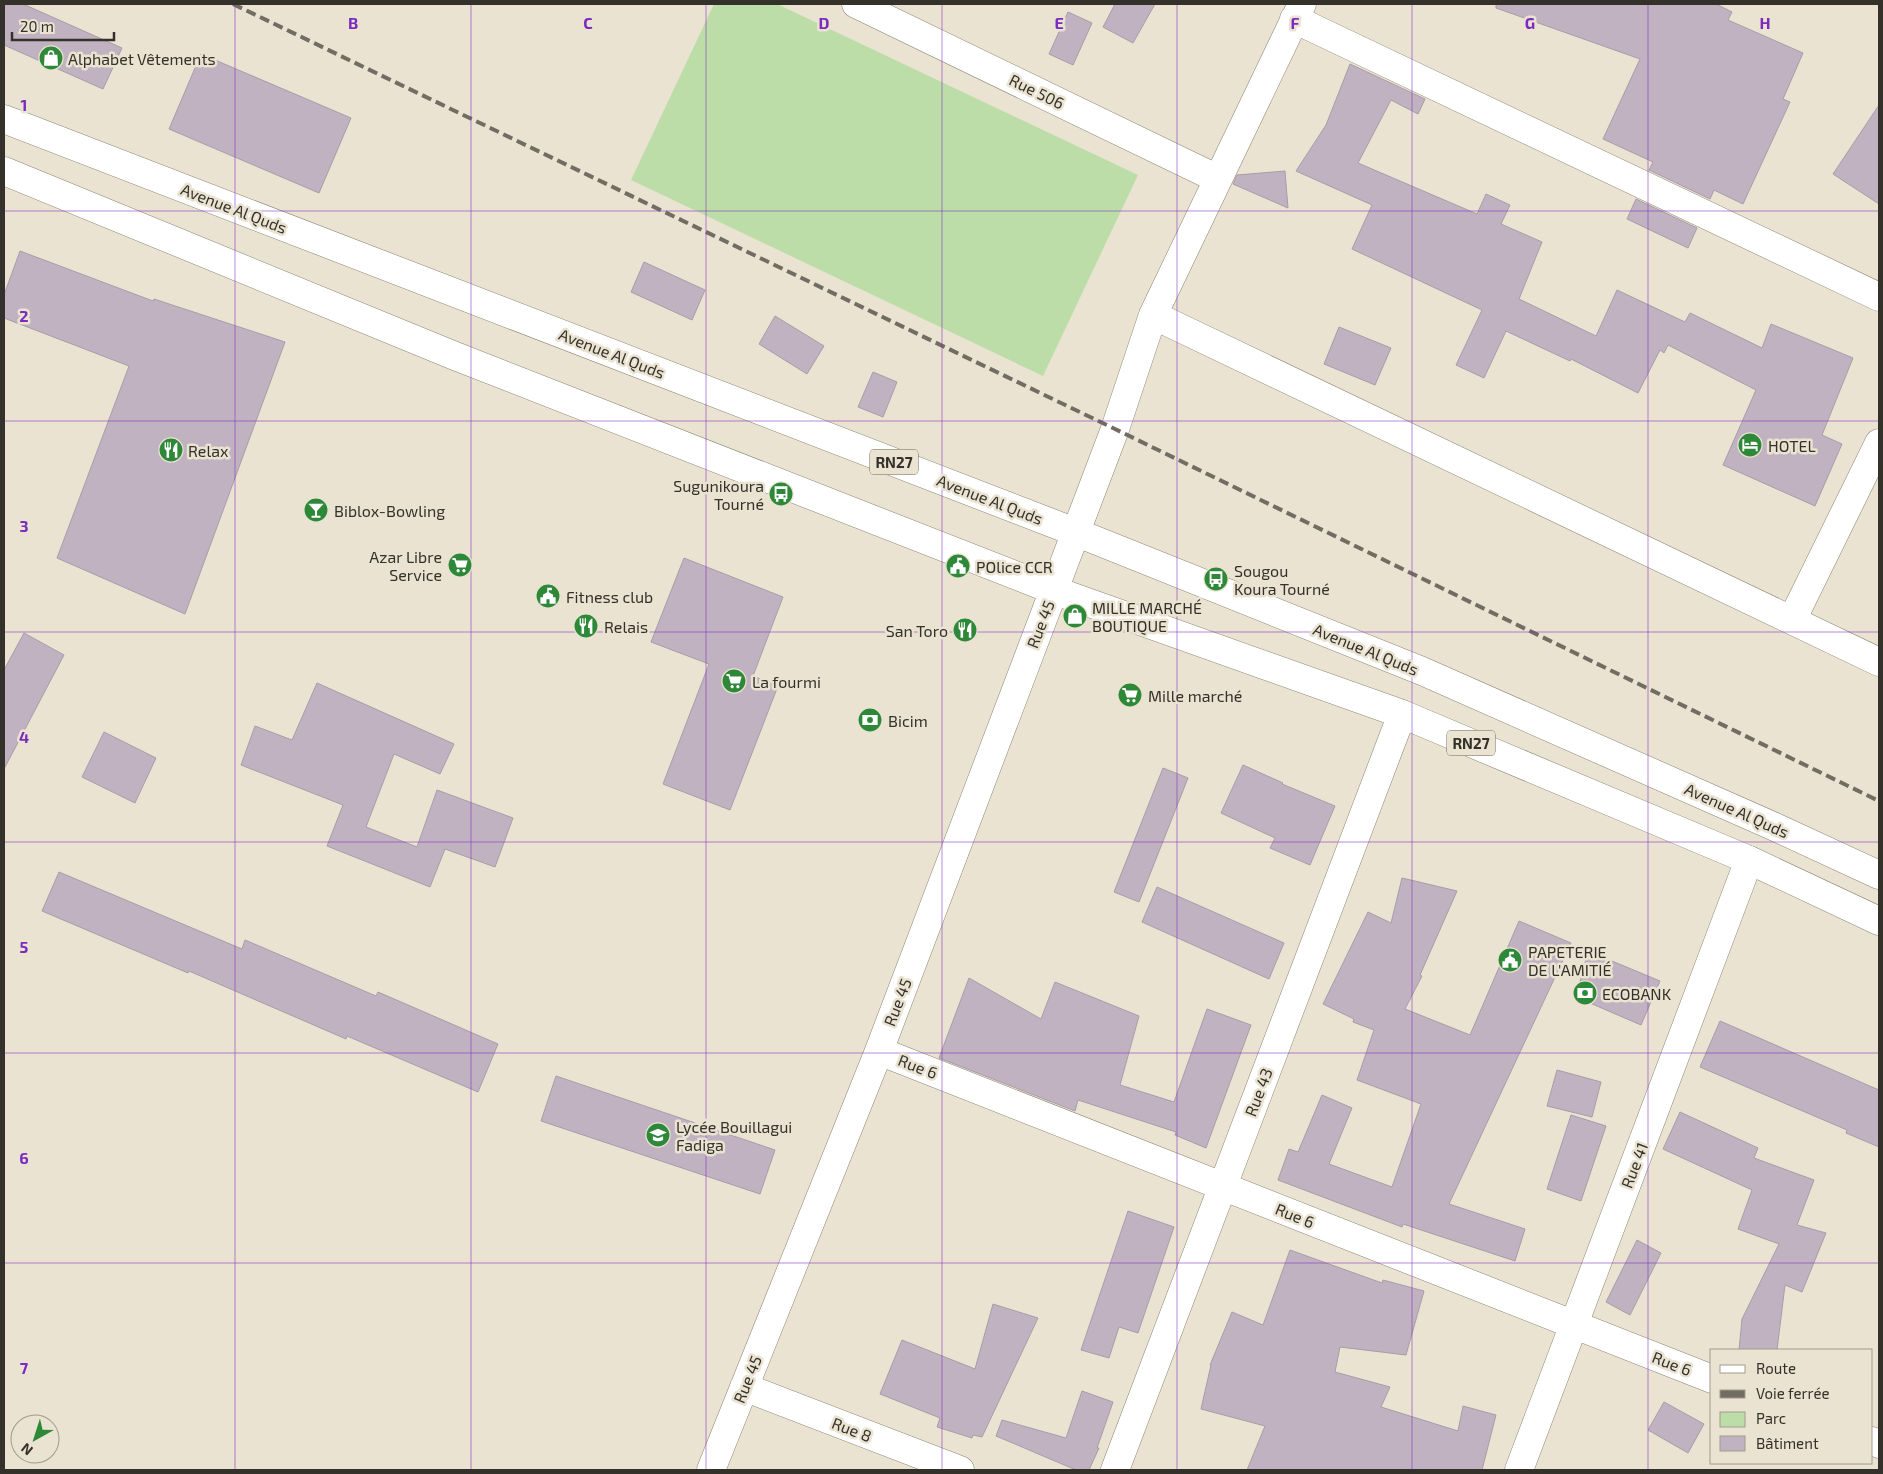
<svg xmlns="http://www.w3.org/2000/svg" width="1883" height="1474" font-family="'Exo 2',sans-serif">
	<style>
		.green { fill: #bcdda8 }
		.building { fill: #c0b2c0; stroke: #a99ca9 }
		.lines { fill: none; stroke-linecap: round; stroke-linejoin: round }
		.minor-casing { stroke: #8c8675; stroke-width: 29 }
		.major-casing { stroke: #8c8675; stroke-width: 29 }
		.minor { stroke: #fff; stroke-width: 28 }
		.major { stroke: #fff; stroke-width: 28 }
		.rail { stroke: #716d62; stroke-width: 4; stroke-dasharray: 10 5; stroke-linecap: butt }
		.grid { fill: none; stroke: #7b2cbf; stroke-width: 1; stroke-opacity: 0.55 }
		.labels { text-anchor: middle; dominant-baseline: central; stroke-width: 5; stroke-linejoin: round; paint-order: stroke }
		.shield { fill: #eae3d1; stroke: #6b665c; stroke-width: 1 }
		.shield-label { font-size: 15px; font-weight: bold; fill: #34312a }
		.poi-label { font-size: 16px; fill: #34312a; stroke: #eae3d1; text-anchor: start }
		.street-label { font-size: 16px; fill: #34312a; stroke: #eae3d1 }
		.grid-label { font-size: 16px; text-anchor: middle; font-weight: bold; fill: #7b2cbf; stroke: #eae3d1; stroke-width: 5; stroke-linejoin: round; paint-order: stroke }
	</style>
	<rect width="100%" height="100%" fill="#eae3d1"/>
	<path class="green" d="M 714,4 L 777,4 L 1138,175 L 1043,376 L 631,180 Z"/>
	<path class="building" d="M 4,4 L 23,4 L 122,48 L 103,89 L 4,45 Z
		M 1115,4 L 1155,4 L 1133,43 L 1103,27 Z
		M 1496,4 L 1716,4 L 1732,12 L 1728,20 L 1803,53 L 1783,99 L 1790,102 L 1743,204 L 1714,190 L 1710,199 L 1649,170 L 1653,162 L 1603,139 L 1640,59 L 1496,8 Z
		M 1068,12 L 1092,23 L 1073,65 L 1049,54 Z
		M 201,54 L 351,118 L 319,193 L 169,129 Z
		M 1350,64 L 1425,99 L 1418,114 L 1391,100 L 1358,163 L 1477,214 L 1486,194 L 1510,205 L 1501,224 L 1542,242 L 1519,299 L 1596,336 L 1617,290 L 1685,322 L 1690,313 L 1762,348 L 1771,324 L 1853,358 L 1822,435 L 1842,444 L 1815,506 L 1723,465 L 1756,390 L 1668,345 L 1664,353 L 1660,350 L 1638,393 L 1571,359 L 1570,361 L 1506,331 L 1484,378 L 1456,365 L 1482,310 L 1352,249 L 1372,205 L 1296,171 L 1326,125 Z
		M 1879,105 L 1879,204 L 1833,174 Z
		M 1285,171 L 1288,208 L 1233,184 L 1237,175 Z
		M 1636,199 L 1697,228 L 1688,248 L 1627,219 Z
		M 20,251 L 153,301 L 154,299 L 285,342 L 185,614 L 57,558 L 129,366 L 4,318 L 4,295 Z
		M 644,262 L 705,290 L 692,320 L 631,292 Z
		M 775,316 L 824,346 L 807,374 L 759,344 Z
		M 1339,327 L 1391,348 L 1375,385 L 1324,364 Z
		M 873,372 L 897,382 L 883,417 L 858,407 Z
		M 684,558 L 783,597 L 753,676 L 778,686 L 730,810 L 663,784 L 709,664 L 651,642 Z
		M 24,633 L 64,655 L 4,769 L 4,670 Z
		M 317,683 L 454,744 L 440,774 L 394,754 L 366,827 L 417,847 L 437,790 L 513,818 L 495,867 L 445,849 L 430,887 L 327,846 L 343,805 L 241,765 L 255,726 L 292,740 Z
		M 104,732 L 156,758 L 135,803 L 82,777 Z
		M 1243,765 L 1283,783 L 1282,784 L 1335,806 L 1310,865 L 1270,848 L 1275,838 L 1221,813 Z
		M 1163,768 L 1188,778 L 1139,902 L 1114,892 Z
		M 59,872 L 242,949 L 245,940 L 376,996 L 378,992 L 498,1044 L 478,1092 L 347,1036 L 346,1039 L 189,971 L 188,973 L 42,911 Z
		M 1402,878 L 1457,891 L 1420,975 L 1422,976 L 1405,1009 L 1470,1035 L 1519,921 L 1571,943 L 1449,1204 L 1525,1229 L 1515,1261 L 1403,1224 L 1402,1227 L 1278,1180 L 1289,1149 L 1298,1152 L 1322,1095 L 1352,1108 L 1329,1164 L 1392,1187 L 1421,1104 L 1357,1080 L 1374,1030 L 1353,1022 L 1354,1019 L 1323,1004 L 1368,912 L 1391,923 Z
		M 1157,887 L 1284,943 L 1269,979 L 1142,922 Z
		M 1588,951 L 1660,981 L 1641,1025 L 1576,997 Z
		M 969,978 L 1041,1019 L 1055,982 L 1139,1016 L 1120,1085 L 1174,1102 L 1207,1009 L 1251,1025 L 1206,1148 L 1175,1135 L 1176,1132 L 1078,1100 L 1075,1111 L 939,1058 Z
		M 1720,1021 L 1879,1090 L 1879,1147 L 1846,1133 L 1847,1130 L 1700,1067 Z
		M 1557,1070 L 1601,1082 L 1592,1117 L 1547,1106 Z
		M 556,1076 L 775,1150 L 760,1194 L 541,1121 Z
		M 1680,1112 L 1758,1148 L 1754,1158 L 1814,1180 L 1797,1225 L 1826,1233 L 1802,1292 L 1785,1285 L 1777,1350 L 1739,1350 L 1742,1319 L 1779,1244 L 1738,1229 L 1752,1190 L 1663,1149 Z
		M 1571,1115 L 1606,1126 L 1581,1201 L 1547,1189 Z
		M 1128,1211 L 1174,1227 L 1138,1333 L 1119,1327 L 1109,1358 L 1081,1350 Z
		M 1637,1240 L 1661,1253 L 1630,1315 L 1606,1302 Z
		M 1290,1250 L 1382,1283 L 1383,1280 L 1424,1291 L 1406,1355 L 1340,1347 L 1335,1372 L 1390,1387 L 1381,1407 L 1458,1431 L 1463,1406 L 1496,1415 L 1482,1470 L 1247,1470 L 1265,1426 L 1201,1409 L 1211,1365 L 1210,1365 L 1232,1312 L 1263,1325 Z
		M 993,1304 L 1038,1318 L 982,1437 L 973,1435 L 972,1438 L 937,1427 L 940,1418 L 880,1394 L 902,1340 L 975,1369 Z
		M 1082,1391 L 1113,1402 L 1097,1448 L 1099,1448 L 1089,1470 L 1076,1470 L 996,1436 L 1002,1420 L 1066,1438 Z
		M 1664,1402 L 1704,1424 L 1688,1453 L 1648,1430 Z"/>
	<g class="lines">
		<defs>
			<path id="minor" d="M 856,4 L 1218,179
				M 1294,19 L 1879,297
				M 1153,315 L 1879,662
				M 1792,620 L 1879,443
				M 879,1051 L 1712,1379
				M 744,1387 L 960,1470
				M 1872,1441 L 1879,1444
				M 711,1470 L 879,1051 L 1115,429 L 1153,315 L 1302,4
				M 1115,1470 L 1402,714
				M 1519,1470 L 1749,860"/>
			<path id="major" d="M 4,119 L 1075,532 L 1422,671 L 1775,827 L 1879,875
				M 4,171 L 455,356 L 1053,590 L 1402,714 L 1749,860 L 1879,921"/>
		</defs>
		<use href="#minor" class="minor-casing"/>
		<use href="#major" class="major-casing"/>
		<use href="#minor" class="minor"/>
		<use href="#major" class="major"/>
		<path class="rail" d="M 233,4 L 1115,429 L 1879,801"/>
	</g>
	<path class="grid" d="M 235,4 L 235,1470M 471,4 L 471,1470M 706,4 L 706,1470M 942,4 L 942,1470M 1177,4 L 1177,1470M 1412,4 L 1412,1470M 1648,4 L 1648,1470M 4,211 L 1879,211M 4,421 L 1879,421M 4,632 L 1879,632M 4,842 L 1879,842M 4,1053 L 1879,1053M 4,1263 L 1879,1263"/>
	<defs>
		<symbol id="shop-disc" viewBox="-11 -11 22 22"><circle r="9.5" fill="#2d8838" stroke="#eae3d1"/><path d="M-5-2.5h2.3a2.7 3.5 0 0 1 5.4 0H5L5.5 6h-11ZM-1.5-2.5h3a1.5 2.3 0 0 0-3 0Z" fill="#fff"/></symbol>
		<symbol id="hotel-disc" viewBox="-11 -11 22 22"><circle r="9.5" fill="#2d8838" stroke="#eae3d1"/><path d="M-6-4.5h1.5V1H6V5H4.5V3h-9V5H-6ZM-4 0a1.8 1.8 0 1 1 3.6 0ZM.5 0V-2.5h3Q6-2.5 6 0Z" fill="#fff"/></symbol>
		<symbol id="restaurant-disc" viewBox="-11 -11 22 22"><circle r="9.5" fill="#2d8838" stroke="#eae3d1"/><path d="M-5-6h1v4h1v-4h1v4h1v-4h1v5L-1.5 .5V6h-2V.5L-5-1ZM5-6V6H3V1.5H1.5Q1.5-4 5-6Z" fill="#fff"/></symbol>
		<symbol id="bus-disc" viewBox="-11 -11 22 22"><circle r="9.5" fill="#2d8838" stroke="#eae3d1"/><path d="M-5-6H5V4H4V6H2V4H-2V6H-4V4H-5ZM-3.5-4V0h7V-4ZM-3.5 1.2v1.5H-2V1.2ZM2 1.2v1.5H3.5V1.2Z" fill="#fff"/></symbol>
		<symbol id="bar-disc" viewBox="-11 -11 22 22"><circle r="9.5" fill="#2d8838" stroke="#eae3d1"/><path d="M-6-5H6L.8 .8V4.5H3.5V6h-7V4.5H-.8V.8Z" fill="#fff"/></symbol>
		<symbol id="supermarket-disc" viewBox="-11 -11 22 22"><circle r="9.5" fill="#2d8838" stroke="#eae3d1"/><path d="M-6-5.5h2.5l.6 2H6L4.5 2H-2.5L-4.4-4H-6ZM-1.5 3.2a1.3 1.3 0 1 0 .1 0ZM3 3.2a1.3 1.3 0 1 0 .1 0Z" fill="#fff"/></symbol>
		<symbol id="civic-disc" viewBox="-11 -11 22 22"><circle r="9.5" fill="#2d8838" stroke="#eae3d1"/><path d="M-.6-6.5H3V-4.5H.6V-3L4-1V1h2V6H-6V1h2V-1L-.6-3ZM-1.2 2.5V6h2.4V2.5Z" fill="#fff"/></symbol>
		<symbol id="bank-disc" viewBox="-11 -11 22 22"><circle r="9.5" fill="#2d8838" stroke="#eae3d1"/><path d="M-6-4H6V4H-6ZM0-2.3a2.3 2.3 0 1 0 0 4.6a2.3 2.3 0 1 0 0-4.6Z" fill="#fff"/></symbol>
		<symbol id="school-disc" viewBox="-11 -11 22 22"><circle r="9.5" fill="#2d8838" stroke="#eae3d1"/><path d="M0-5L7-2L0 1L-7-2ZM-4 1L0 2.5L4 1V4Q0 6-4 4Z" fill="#fff"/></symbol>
	</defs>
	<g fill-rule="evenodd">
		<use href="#shop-disc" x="37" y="44" width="28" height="28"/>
		<use href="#hotel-disc" x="1736" y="431" width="28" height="28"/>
		<use href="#restaurant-disc" x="157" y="436" width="28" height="28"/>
		<use href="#bus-disc" x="767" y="480" width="28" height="28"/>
		<use href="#bar-disc" x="302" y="496" width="28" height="28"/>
		<use href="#supermarket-disc" x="446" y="551" width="28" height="28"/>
		<use href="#civic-disc" x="944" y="552" width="28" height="28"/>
		<use href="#bus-disc" x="1202" y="565" width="28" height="28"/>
		<use href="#civic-disc" x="534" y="582" width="28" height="28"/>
		<use href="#shop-disc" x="1061" y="602" width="28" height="28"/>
		<use href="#restaurant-disc" x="572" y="612" width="28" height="28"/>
		<use href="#restaurant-disc" x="951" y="616" width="28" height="28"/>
		<use href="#supermarket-disc" x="720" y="667" width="28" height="28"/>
		<use href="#supermarket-disc" x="1116" y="681" width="28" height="28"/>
		<use href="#bank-disc" x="856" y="706" width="28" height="28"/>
		<use href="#civic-disc" x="1496" y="946" width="28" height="28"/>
		<use href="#bank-disc" x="1571" y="979" width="28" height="28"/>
		<use href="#school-disc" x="644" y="1121" width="28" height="28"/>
	</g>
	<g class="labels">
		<g class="shield">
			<rect x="870" y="449.5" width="48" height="25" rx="4"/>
			<rect x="1447" y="730.5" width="48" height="25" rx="4"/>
		</g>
		<g class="shield-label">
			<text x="894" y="462">RN27</text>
			<text x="1471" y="743">RN27</text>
		</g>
		<g class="poi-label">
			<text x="68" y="58">Alphabet Vêtements</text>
			<text x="1768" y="445">HOTEL</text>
			<text x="188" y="450">Relax</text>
			<text x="764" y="485" text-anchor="end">Sugunikoura<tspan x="764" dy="18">Tourné</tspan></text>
			<text x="334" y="510">Biblox-Bowling</text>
			<text x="442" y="556" text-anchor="end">Azar Libre<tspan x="442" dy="18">Service</tspan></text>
			<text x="976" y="566">POlice CCR</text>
			<text x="1234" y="570">Sougou<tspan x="1234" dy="18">Koura Tourné</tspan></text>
			<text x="566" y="596">Fitness club</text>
			<text x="1092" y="607">MILLE MARCHÉ<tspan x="1092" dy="18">BOUTIQUE</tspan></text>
			<text x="604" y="626">Relais</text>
			<text x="948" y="630" text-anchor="end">San Toro</text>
			<text x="752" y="681">La fourmi</text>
			<text x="1148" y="695">Mille marché</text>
			<text x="888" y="720">Bicim</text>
			<text x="1528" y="951">PAPETERIE<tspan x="1528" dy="18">DE L'AMITIÉ</tspan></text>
			<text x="1602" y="993">ECOBANK</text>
			<text x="676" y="1126">Lycée Bouillagui<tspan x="676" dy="18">Fadiga</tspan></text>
		</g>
		<g class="street-label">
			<text transform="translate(1037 91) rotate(26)">Rue 506</text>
			<text transform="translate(234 208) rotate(21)">Avenue Al Quds</text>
			<text transform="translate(612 353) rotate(21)">Avenue Al Quds</text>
			<text transform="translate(990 499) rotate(21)">Avenue Al Quds</text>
			<text transform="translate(1040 624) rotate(-69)">Rue 45</text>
			<text transform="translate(1366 649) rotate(22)">Avenue Al Quds</text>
			<text transform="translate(1737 810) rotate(24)">Avenue Al Quds</text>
			<text transform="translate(897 1002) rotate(-69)">Rue 45</text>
			<text transform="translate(918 1066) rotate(21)">Rue 6</text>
			<text transform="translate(1258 1092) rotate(-69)">Rue 43</text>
			<text transform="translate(1634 1165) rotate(-69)">Rue 41</text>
			<text transform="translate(1295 1215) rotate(22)">Rue 6</text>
			<text transform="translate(1672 1363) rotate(21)">Rue 6</text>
			<text transform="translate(747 1379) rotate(-68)">Rue 45</text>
			<text transform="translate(852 1429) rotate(21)">Rue 8</text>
		</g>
	</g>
	<g class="grid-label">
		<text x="353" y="29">B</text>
		<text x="588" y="29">C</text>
		<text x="824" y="29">D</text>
		<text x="1059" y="29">E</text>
		<text x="1295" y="29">F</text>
		<text x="1530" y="29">G</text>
		<text x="1765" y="29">H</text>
		<text x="24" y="111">1</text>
		<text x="24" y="322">2</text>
		<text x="24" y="532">3</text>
		<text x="24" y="743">4</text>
		<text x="24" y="953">5</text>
		<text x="24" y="1164">6</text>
		<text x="24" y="1374">7</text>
	</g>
	<rect width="1883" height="1474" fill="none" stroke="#34312a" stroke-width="10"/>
	<rect x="1710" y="1349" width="162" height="115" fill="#eae3d1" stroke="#a19c8e"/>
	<rect x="1720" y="1365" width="25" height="8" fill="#ffffff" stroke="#a19c8e"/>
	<text x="1756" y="1374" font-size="15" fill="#34312a">Route</text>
	<rect x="1720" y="1390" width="25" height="8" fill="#716d62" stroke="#a19c8e"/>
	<text x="1756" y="1399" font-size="15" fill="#34312a">Voie ferrée</text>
	<rect x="1720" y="1412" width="25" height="15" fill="#bcdda8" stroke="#a19c8e"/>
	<text x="1756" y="1424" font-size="15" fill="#34312a">Parc</text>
	<rect x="1720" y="1436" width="25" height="15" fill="#c0b2c0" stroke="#a19c8e"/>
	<text x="1756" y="1449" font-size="15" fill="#34312a">Bâtiment</text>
	<g transform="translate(35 1439) rotate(219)"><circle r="24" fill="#eae3d1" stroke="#a19c8e"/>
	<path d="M0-4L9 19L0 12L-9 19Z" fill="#2d8838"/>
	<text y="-8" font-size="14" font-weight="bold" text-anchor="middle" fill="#34312a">N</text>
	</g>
	<path d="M12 32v8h102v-8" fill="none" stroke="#34312a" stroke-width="2.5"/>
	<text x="20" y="32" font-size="15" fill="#34312a" stroke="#eae3d1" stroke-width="4" paint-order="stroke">20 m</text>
</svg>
